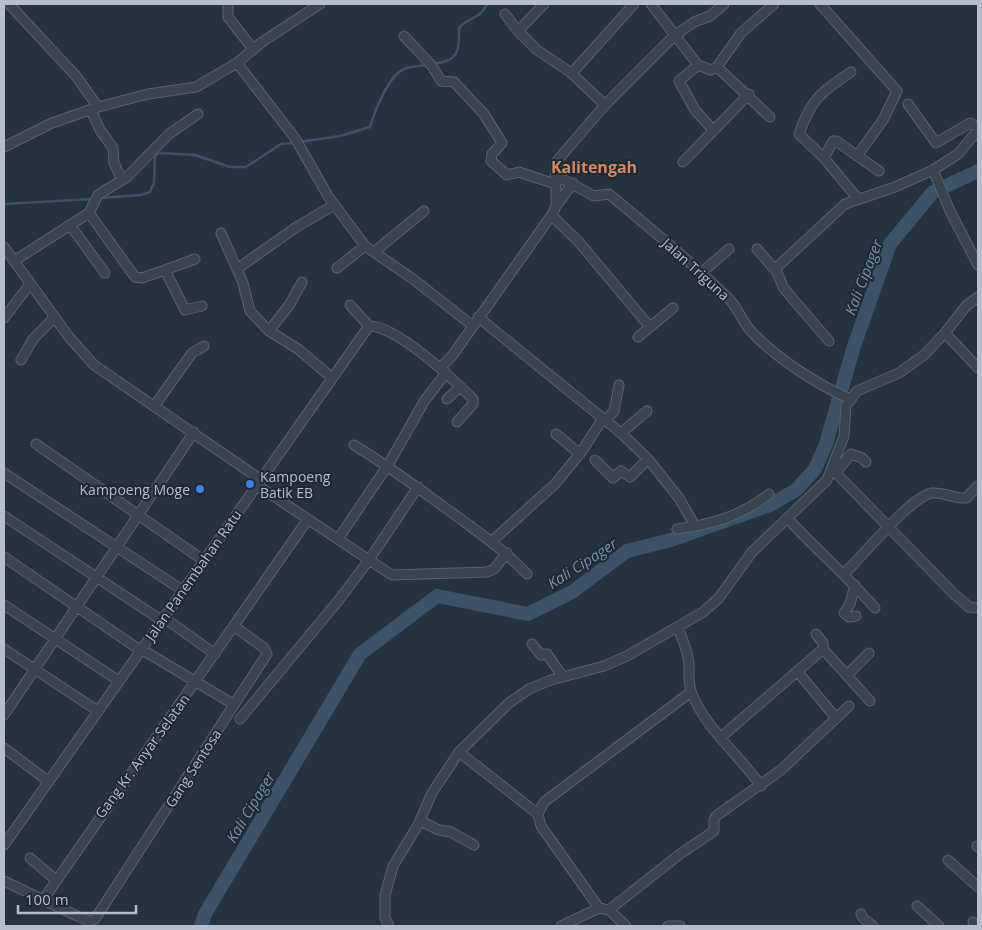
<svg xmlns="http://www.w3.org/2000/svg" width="982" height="930" font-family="'Open Sans',sans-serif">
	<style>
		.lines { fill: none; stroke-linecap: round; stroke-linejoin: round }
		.stream { stroke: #3b5267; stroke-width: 2.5 }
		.river { stroke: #3b5267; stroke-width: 14 }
		.minor-casing { stroke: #57626c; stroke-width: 11 }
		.minor { stroke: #39444e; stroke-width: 9 }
		.shop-dot { fill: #3f7fe0; stroke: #1e2933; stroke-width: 2 }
		.labels { text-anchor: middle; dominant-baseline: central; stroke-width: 4; stroke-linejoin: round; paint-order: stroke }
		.street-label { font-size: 14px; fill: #b5bfc9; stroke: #1e2933 }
		.poi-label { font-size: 14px; fill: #b5bfc9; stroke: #1e2933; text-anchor: start }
		.water-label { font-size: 15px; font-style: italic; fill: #7693ab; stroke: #1e2933 }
		.quarter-label { font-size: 16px; font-weight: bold; fill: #d38966; stroke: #1e2933 }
	</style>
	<rect width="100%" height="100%" fill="#25333e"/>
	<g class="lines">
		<path class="stream" d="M 433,64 C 460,61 459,50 459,28 C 469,16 480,20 487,4
			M 299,142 L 340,136 L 370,127 C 375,111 388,76 404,69 C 411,66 420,66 427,65
			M 100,198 L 141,195 L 150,192 L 154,183 L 155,155 L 160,153 L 195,155 L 230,167 L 246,167 L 281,144 L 294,143
			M 4,204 L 92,199"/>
		<path class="river" d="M 201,926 L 205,914 L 360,654 L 437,596 L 528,614 L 572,592 L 627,551 L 671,540 L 770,505 L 796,490 L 815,469 L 826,444 L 854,346 L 890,244 L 933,192 L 978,171"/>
		<defs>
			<path id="minor" d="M 9,4 L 76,76 L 98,107
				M 228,4 L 228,17 L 253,49
				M 651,4 L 698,65 L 711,70 L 717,67 L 741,33 L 774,4
				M 820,4 L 897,91 L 883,120 L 857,156
				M 505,14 L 518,31 L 537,50 L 570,72 L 605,105
				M 518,31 L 544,4
				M 404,36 L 432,66 L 441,81 L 454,82 L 484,114 L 502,143 L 492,154 L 491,161 L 507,175 L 519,172 L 555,184
				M 237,63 L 295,138 L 328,196 L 365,246 L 413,279 L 473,326
				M 698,65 L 679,81 L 695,110 L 713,130
				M 717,67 L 770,117
				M 851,72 C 821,92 811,99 799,134 L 824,158 L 858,199
				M 572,73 L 634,4
				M 908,104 L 936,143 L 970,123 L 978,127
				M 91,110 L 100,130 L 113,148 L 114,163 L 122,180
				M 4,147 L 52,123 L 98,107 L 148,94 L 196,87 L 237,63 L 262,42 L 320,4
				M 824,158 L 833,141 L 836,141 L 879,171
				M 683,162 L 749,94
				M 933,170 L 950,211 L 978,265
				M 555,175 L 594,196 L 609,194 C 650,228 691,262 729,299 C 738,308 742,321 750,330 C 774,357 818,385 850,399
				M 556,206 L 573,183
				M 89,213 L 135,277 L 142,278 L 165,270 L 185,310 L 202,306
				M 551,215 L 578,241 L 650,327
				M 70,225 L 105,273
				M 221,233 L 243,283 L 250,311 L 269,331 L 298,349 L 331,377
				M 4,247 L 69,337 L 94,365 L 260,479
				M 757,249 L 777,272 L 783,287 L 792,298 L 829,341
				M 374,252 L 424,211
				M 14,261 L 89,213 L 98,195 L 127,177 L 169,134 L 198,114
				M 337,268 L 365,246
				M 237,269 L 295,228 L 334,205
				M 775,269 L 845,204 L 895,187 L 933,170 L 958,154 L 978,130
				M 165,270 L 195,259
				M 701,273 L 729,249
				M 350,305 L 369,326
				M 478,317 L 621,433 L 648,459 L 679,498 L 695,526
				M 4,318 L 30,284
				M 269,331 L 290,304 L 302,282
				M 945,333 L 978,368
				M 638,337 L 673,308
				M 21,360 L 33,339 L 54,318
				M 440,368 L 452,356 L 553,213 L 556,206 L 556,162 L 605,105 L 674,36 L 694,22 L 710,16 L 724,4
				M 447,399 L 460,387
				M 155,405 L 192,353 L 204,346
				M 606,420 L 614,411 L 619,385
				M 621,433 L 647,411
				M 556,434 L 580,454
				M 36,444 L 203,560
				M 354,445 C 392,468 426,494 462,520 C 485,537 507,553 527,574
				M 595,460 L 613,478 L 621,471 L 630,477 L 648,459
				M 832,469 L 954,594 L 969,607 L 978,608
				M 836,472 L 851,454 L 862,458 L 866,462
				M 4,473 L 182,590
				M 418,487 L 369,560 L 392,575 L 487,572 L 494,569 L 507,553
				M 4,516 L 161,620
				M 788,519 C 817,550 848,577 875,608
				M 677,529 C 713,524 739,517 769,494
				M 338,539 L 388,465 L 425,400 L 446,373
				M 492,541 L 555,484 L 582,451 L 603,418
				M 4,557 L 140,650
				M 845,573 C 862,557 911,496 932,493 C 944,492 955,499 966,498 L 978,486
				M 855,585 L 850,604 L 844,613 L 849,617 L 856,616
				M 4,605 L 119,681
				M 163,617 L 215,654
				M 678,628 C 683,640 688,651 689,664 C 689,675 688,684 692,694 C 707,730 739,755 761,786
				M 816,634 L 823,643 L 823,649 L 870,701
				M 532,644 L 541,655 L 547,654 L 563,677
				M 4,649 L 98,711
				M 141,649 L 233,704
				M 797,671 L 836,718
				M 847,675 L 869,653
				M 4,715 L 194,432
				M 240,719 L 338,601 L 369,560 L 257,485
				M 720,738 L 823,649
				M 4,748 L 48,781
				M 459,752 L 538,814 L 541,826 L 599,908
				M 538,814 L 544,802 L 691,692
				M 420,821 L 439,830 L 451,832 L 474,845
				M 4,845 L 369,326 C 397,326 453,379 473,399 L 473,404 L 457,422
				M 977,846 L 978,847
				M 30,858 L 56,880
				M 948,860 L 978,887
				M 4,881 L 77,916 L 89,921 L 95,919 L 267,654 L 264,648 L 234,626
				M 43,900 L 308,519
				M 917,906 L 939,926
				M 609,910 L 680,854 L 714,831 L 714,820 L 716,816 L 781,770 L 849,706
				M 861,914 L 863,918 L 873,926
				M 973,922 L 977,926
				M 389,926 L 385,918 L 385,895 L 393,866 L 418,825 L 432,793 L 459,752 L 509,703 L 529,689 L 551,680 L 604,666 L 627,656 L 703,612 L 718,599 L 752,552 L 827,480 L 844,436 L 846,406 L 857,391 L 899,373 L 924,355 L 945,333 L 966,306 L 978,297
				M 561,926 L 599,908 L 609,910 L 626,926
				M 668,926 L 680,926"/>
		</defs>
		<use href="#minor" class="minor-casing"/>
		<use href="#minor" class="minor"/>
	</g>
	<g class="shop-dot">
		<circle cx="250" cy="484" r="5"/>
		<circle cx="200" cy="489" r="5"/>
	</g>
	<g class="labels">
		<g class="street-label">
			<text transform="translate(696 269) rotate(42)">Jalan Triguna</text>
			<text transform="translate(193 575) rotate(-55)">Jalan Panembahan Ratu</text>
			<text transform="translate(142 756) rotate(-54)">Gang Kr. Anyar Selatan</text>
			<text transform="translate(193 768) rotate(-57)">Gang Sentosa</text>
		</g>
		<g class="poi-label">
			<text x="260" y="476">Kampoeng<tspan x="260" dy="16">Batik EB</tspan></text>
			<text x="190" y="489" text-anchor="end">Kampoeng Moge</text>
		</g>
		<g class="water-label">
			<text transform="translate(863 277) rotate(-69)">Kali Cipager</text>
			<text transform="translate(582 563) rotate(-33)">Kali Cipager</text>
			<text transform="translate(250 807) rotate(-59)">Kali Cipager</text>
		</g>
		<g class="quarter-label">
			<text x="594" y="167">Kalitengah</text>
		</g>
	</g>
	<rect width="982" height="930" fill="none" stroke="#b5bfc9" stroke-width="10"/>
	<path d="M18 905v8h118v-8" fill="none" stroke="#b5bfc9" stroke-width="2.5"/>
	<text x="25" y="905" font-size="15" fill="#b5bfc9" stroke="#1e2933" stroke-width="4" paint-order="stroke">100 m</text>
</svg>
